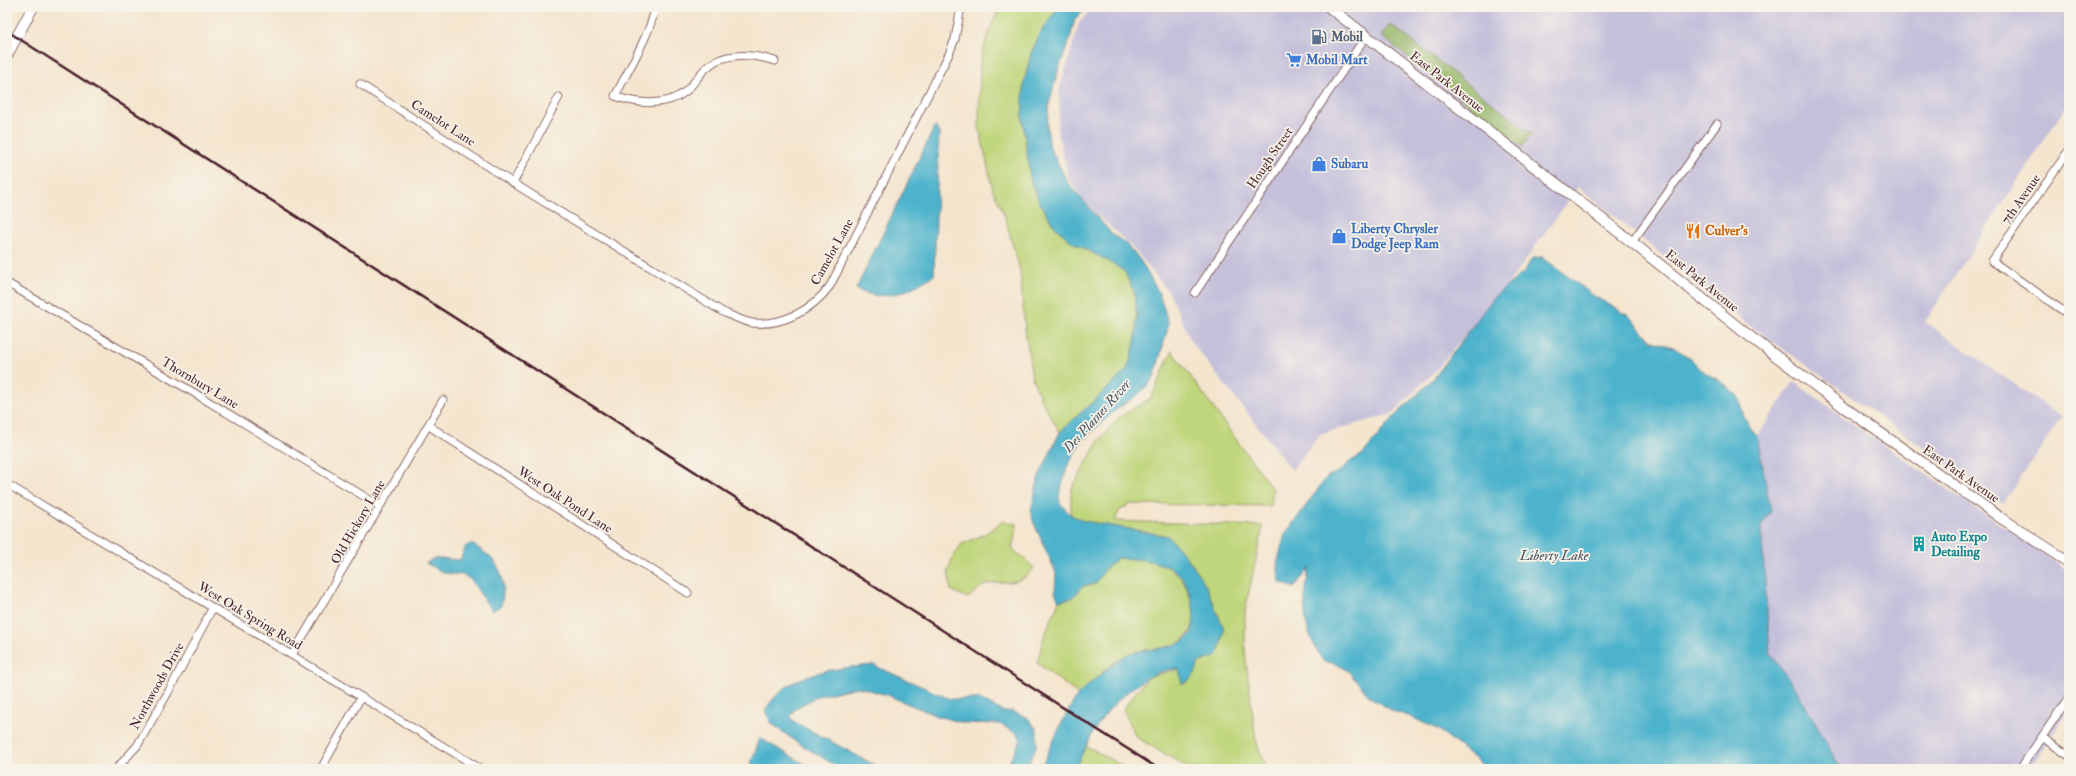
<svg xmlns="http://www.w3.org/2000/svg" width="2076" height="776" font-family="'IM FELL Double Pica',serif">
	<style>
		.industrial { fill: #c5c0da }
		.green { fill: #bfd67b; stroke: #847a53 }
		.forest { fill: #97b76b; stroke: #706b4b }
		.water { fill: #4eb3cc; stroke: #4c697c }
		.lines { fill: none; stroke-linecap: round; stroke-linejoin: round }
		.minor-casing { stroke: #866464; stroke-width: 9 }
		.secondary-casing { stroke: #866464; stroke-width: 12 }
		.minor { stroke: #fff; stroke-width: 7 }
		.secondary { stroke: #fff; stroke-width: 10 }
		.rail { stroke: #4a1f2b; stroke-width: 2.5 }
		.labels { text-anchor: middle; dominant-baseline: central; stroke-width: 3.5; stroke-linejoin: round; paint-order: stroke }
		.service-label { font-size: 13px; font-weight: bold; fill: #4e5e75; stroke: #f7f3e8; text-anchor: start }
		.shop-label { font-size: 13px; font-weight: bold; fill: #366cbe; stroke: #f7f3e8; text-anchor: start }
		.street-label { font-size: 13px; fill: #4a1f2b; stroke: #f7f3e8 }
		.food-label { font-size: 13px; font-weight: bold; fill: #c56008; stroke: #f7f3e8; text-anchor: start }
		.culture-label { font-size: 13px; font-weight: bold; fill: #0d838f; stroke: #f7f3e8; text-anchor: start }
		.water-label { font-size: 14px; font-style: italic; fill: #4b5363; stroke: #f7f3e8 }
	</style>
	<rect width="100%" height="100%" fill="#f7f3e8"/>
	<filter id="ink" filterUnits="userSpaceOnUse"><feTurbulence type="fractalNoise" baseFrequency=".025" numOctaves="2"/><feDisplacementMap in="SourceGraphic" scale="8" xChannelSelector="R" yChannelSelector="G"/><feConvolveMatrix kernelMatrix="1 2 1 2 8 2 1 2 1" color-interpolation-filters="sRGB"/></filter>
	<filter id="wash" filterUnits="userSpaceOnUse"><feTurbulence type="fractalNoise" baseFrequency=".012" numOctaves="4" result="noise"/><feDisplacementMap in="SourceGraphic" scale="16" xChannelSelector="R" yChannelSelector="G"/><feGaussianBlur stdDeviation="0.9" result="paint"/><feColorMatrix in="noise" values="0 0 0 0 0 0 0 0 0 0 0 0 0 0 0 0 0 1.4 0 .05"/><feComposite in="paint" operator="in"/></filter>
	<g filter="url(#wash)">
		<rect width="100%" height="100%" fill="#f4e5ce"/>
		<path class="industrial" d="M 1093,7 L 2069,7 L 2069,102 L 1925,322 L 2062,417 L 2003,504 L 1745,322 L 1578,187 L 1514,276 L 1437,369 L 1392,414 L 1320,434 L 1292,470 L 1192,343 L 1169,292 L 1134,249 L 1086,204 L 1069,180 L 1058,133 L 1060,88 L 1079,23 Z
			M 1794,382 L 1899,456 L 2069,571 L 2069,710 L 2030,769 L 1841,769 L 1797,691 L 1770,653 L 1761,526 L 1771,511 L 1757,436 Z"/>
		<path class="green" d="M 999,7 L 1059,7 L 1042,30 L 1022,115 L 1031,183 L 1040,203 L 1055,227 L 1072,242 L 1112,263 L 1125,272 L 1134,292 L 1137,314 L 1136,336 L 1132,356 L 1126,372 L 1060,432 L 1041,400 L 1032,377 L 1025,330 L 1020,270 L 1004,214 L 993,190 L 979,127 L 980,63 L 986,40 Z
			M 1172,351 L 1273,490 L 1271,506 L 1130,504 L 1119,511 L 1115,521 L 1263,526 L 1245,611 L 1245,653 L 1256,741 L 1267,769 L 1190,769 L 1136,737 L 1123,709 L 1148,677 L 1178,669 L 1180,670 L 1182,684 L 1187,682 L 1198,663 L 1206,586 L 1191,563 L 1168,536 L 1084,521 L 1071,516 L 1071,490 L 1098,442 L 1118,418 L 1151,398 Z
			M 1003,521 L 1017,524 L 1012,549 L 1025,559 L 1034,568 C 1019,587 1008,580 988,584 C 982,585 974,594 968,598 L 951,590 L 948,571 L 954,554 L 962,544 L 985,534 Z
			M 1118,558 C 1144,559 1174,560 1186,587 C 1192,602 1197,612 1192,628 C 1183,654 1146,645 1125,656 C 1108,665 1093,681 1079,695 L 1037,663 L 1044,637 L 1059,601 L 1072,598 L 1083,586 L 1095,584 L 1106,568 Z
			M 1086,746 L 1128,769 L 1074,769 Z"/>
		<path class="forest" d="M 1390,24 L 1532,134 L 1522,147 L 1381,36 Z"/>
		<path class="water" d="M 1059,7 L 1087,7 L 1075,19 L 1070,39 L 1058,71 L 1049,105 L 1047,127 L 1050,148 L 1068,183 L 1111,233 L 1126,244 L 1140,260 L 1158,291 L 1169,324 L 1155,375 L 1147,387 L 1131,400 L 1118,408 L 1089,434 L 1079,445 L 1067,468 L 1059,496 L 1060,503 L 1071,515 L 1084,521 L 1168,536 L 1191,563 L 1206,586 L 1224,629 L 1222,641 L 1217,656 L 1198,663 C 1198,673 1191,680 1182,684 L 1179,669 C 1152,667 1116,699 1101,720 C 1090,735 1084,753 1074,769 L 1040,769 C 1050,749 1066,710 1079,694 C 1089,684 1100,674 1111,666 C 1116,663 1121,658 1126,655 C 1145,646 1174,653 1189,636 C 1201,621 1189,579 1174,570 C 1157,560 1138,559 1118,558 L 1106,568 L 1095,584 L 1083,586 L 1072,598 L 1059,601 L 1055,592 L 1056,573 L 1033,521 L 1031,510 L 1039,476 L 1060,432 L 1126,371 L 1132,356 L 1136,336 L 1137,314 L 1134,292 L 1125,272 L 1112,263 L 1072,242 L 1055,227 L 1040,203 L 1031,183 L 1022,115 L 1024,83 L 1031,53 L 1042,30 Z
			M 935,126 L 939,133 L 934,275 C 910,291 884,304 856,289 Z
			M 1542,257 L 1594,296 L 1629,316 L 1652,341 L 1673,347 L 1690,358 L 1704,372 L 1720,381 L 1738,396 L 1744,417 L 1757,436 L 1771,511 L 1761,526 L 1770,653 L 1797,691 L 1841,769 L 1488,769 L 1439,730 L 1411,717 L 1393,711 L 1381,704 L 1370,697 L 1348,671 L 1336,664 L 1323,661 C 1300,622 1303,611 1309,568 L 1294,588 L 1280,582 L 1277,564 L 1285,534 L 1327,477 L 1340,471 L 1351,461 L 1363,454 L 1393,418 L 1434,378 L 1495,296 L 1524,272 L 1532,258 Z
			M 471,544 C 499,559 508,575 501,606 L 492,611 L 470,579 L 463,575 L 444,573 L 426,563 L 435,558 L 460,560 L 466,546 Z
			M 873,665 L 950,699 L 979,699 L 1004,712 L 1012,711 L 1028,718 L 1037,730 L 1037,745 L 1026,769 L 1006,769 L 1021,739 L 1017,734 L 1000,724 L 964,723 L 937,716 L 887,695 L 858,687 L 818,696 L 796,708 L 790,716 L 793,721 L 882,769 L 841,769 L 795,741 L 772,724 L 765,711 C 769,705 773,698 779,693 C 803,670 842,668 873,665 Z
			M 760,738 L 813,769 L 749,769 Z"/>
	</g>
	<g filter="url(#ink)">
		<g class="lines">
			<defs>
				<path id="minor" d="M 654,7 C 657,22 623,80 615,96 C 636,104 666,107 685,92 C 693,85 698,76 705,69 C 723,51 753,54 775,61
					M 360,84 L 513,183 L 723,312 C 732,316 742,321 752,323 C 783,326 812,310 830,286 L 949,54 L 955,39 L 961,7
					M 2069,150 L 1992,261 L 2069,315
					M 513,183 L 559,97
					M 1632,242 L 1717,124
					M 7,283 L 191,391 L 380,506
					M 1195,293 L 1366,36
					M 429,426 L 688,593
					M 7,484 L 481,769
					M 292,655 L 443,400
					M 2042,737 L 2069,756
					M 116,769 L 137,746 L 169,691 L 212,609
					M 321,769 L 361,697
					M 2020,769 L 2069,697"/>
				<path id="secondary" d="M 1329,7 L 1638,247 L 1744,332 L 1845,408 L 1998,516 L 2069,562
					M 7,55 L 33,7"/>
			</defs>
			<use href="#minor" class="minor-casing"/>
			<use href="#secondary" class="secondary-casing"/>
			<use href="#minor" class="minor"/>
			<use href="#secondary" class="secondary"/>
			<path class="rail" d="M 7,31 L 1159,769"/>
		</g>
	</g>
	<defs>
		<symbol id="fuel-bare" viewBox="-9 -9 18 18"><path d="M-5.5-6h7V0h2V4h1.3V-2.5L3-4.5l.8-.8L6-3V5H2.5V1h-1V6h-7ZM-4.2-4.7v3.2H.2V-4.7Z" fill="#5c6f8a" stroke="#f7f3e8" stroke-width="2.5" paint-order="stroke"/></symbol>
		<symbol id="supermarket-bare" viewBox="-9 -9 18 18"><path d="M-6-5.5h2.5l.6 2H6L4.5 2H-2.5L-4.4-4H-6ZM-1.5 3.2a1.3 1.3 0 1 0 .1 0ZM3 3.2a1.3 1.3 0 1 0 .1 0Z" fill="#3f7fe0" stroke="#f7f3e8" stroke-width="2.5" paint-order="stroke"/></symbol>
		<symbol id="shop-bare" viewBox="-9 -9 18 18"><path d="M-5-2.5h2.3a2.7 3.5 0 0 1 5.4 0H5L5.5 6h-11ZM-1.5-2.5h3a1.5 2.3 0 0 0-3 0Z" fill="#3f7fe0" stroke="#f7f3e8" stroke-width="2.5" paint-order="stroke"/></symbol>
		<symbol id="restaurant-bare" viewBox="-9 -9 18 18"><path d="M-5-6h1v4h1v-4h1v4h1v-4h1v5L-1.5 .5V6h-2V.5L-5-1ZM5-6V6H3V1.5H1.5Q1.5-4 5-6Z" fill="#e8710a" stroke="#f7f3e8" stroke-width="2.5" paint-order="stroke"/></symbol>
		<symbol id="building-bare" viewBox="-9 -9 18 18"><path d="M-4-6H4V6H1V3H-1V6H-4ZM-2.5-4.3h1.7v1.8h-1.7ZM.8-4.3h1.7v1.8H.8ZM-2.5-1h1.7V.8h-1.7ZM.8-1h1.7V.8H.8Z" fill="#0f9aa8" stroke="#f7f3e8" stroke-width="2.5" paint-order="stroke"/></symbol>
	</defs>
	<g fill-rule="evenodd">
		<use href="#fuel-bare" x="1308" y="26" width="22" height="22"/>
		<use href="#supermarket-bare" x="1283" y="49" width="22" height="22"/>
		<use href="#shop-bare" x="1308" y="153" width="22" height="22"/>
		<use href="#restaurant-bare" x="1682" y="220" width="22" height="22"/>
		<use href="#shop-bare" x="1328" y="225" width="22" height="22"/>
		<use href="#building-bare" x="1908" y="533" width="22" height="22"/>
	</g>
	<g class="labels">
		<g class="service-label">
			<text x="1331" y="37">Mobil</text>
		</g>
		<g class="shop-label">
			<text x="1306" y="60">Mobil Mart</text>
			<text x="1331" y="164">Subaru</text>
			<text x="1351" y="229">Liberty Chrysler<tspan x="1351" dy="15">Dodge Jeep Ram</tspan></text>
		</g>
		<g class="street-label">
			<text transform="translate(1447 82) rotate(38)">East Park Avenue</text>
			<text transform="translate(443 123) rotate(33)">Camelot Lane</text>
			<text transform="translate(1270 158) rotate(-56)">Hough Street</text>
			<text transform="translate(2021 199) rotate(-55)">7th Avenue</text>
			<text transform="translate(832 252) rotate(-61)">Camelot Lane</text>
			<text transform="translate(1702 281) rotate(39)">East Park Avenue</text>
			<text transform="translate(200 383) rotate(31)">Thornbury Lane</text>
			<text transform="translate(1961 474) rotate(35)">East Park Avenue</text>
			<text transform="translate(565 500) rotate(33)">West Oak Pond Lane</text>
			<text transform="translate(358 522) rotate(-60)">Old Hickory Lane</text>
			<text transform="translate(250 616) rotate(31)">West Oak Spring Road</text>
			<text transform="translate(157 686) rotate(-61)">Northwoods Drive</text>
		</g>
		<g class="food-label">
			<text x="1705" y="231">Culver's</text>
		</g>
		<g class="culture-label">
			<text x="1931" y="537">Auto Expo<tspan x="1931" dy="15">Detailing</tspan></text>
		</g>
		<g class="water-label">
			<text transform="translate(1097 416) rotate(-48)">Des Plaines River</text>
			<text x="1554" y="555">Liberty Lake</text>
		</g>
	</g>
	<rect width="2076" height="776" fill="none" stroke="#f7f3e8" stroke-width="24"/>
</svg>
